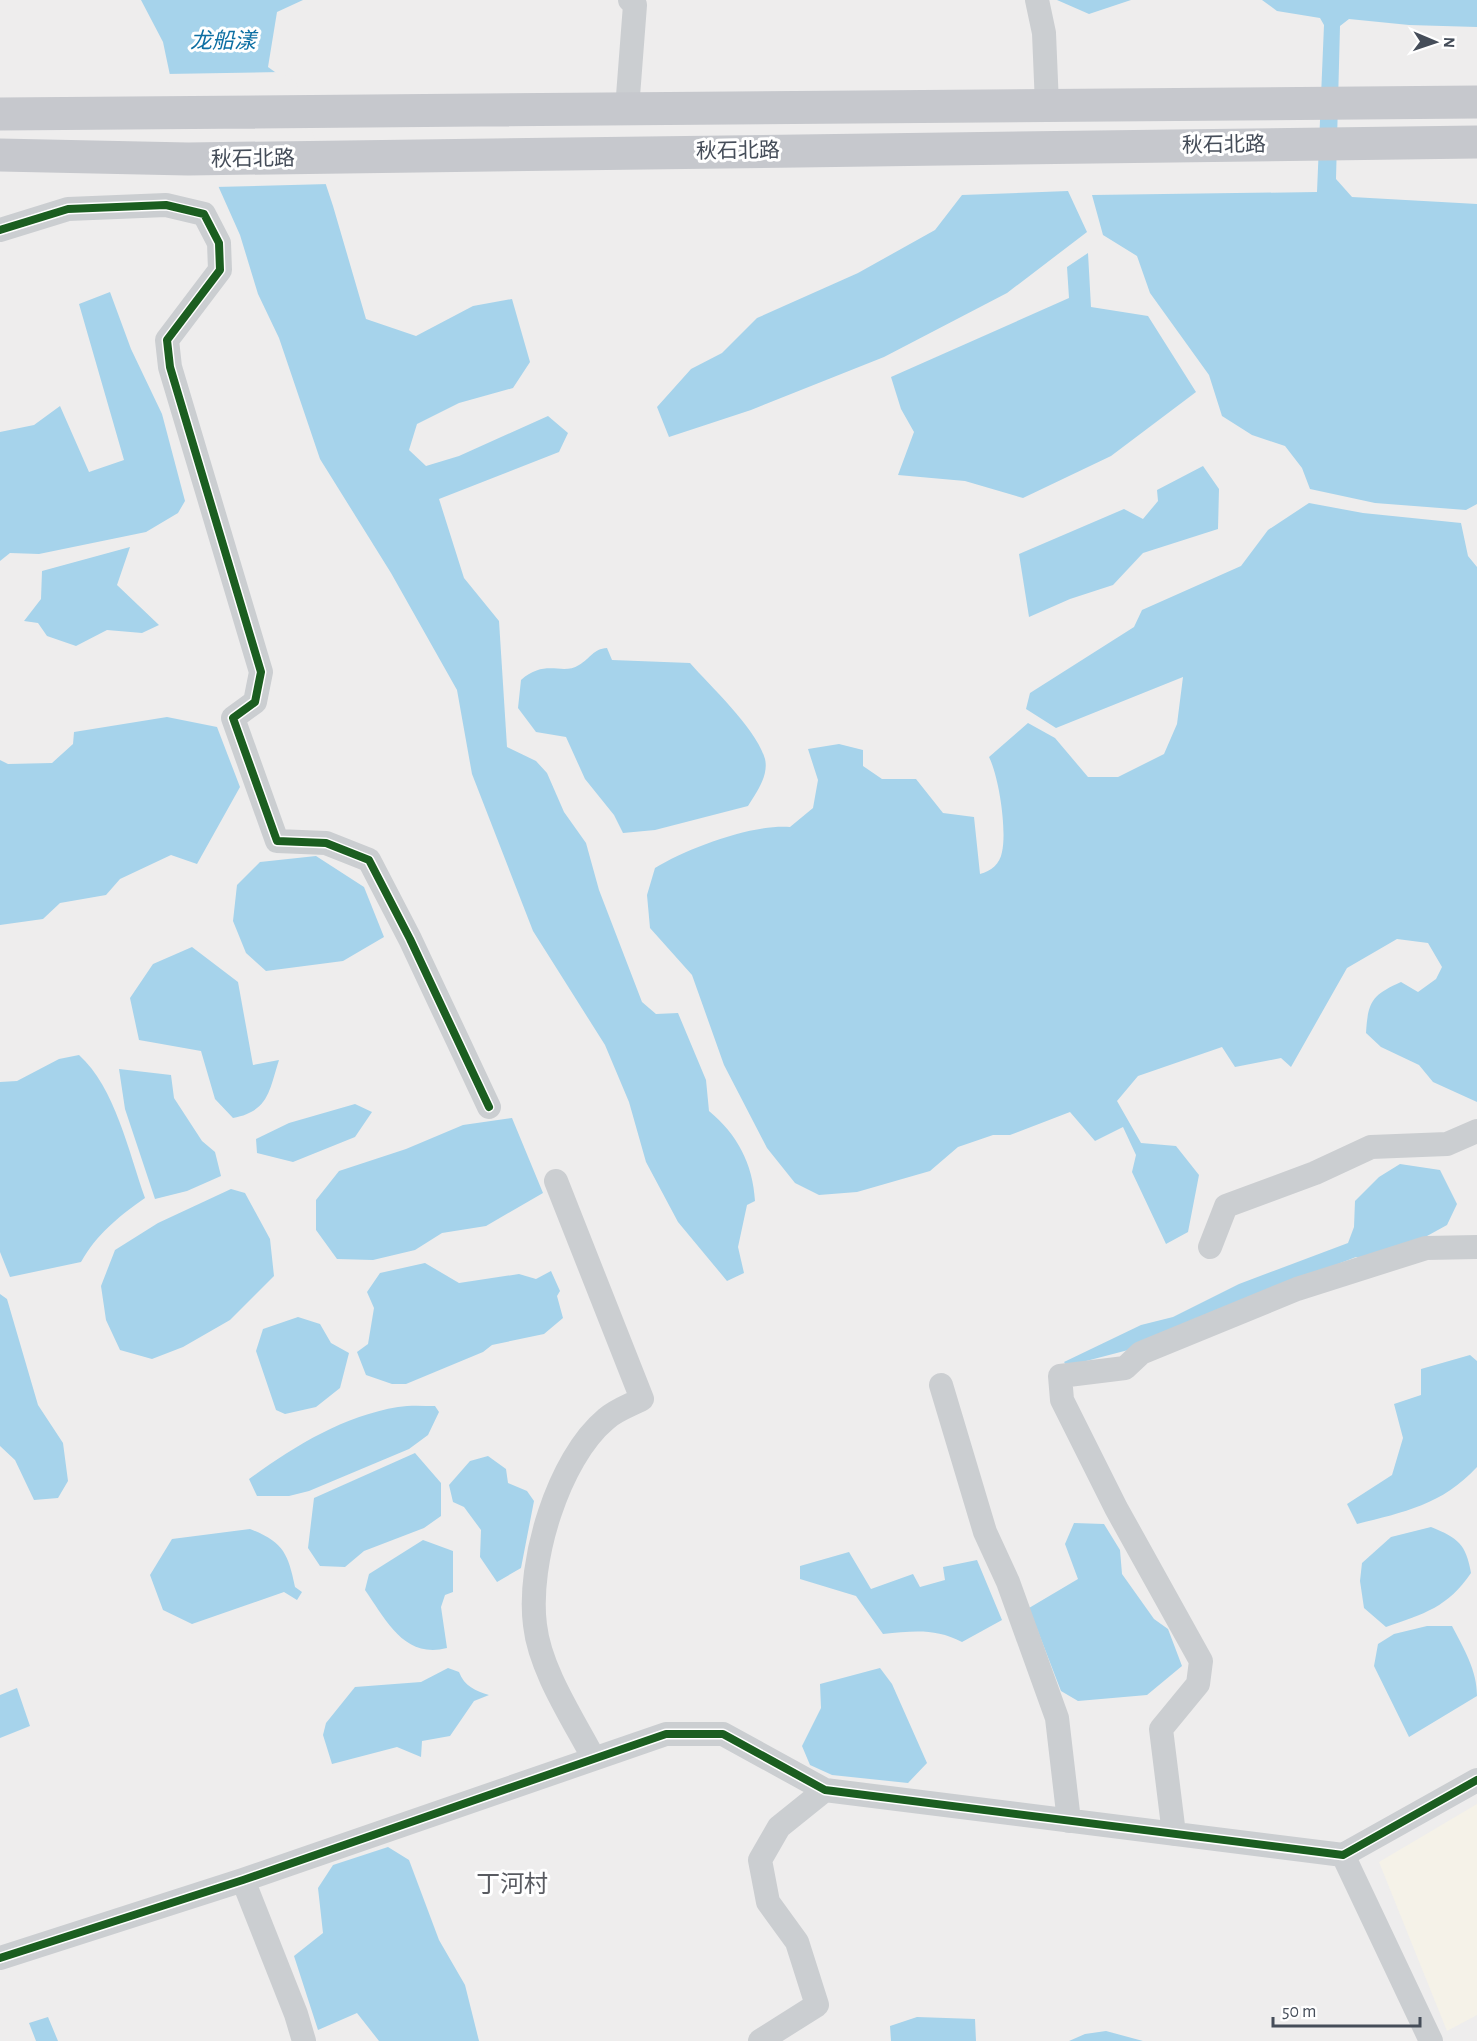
<svg xmlns="http://www.w3.org/2000/svg" width="1477" height="2041" font-family="'Alegreya Sans','Noto Sans SC',sans-serif">
	<style>
		.commercial { fill: #f5f2e8 }
		.water { fill: #a6d3eb }
		.pier { fill: #eeeded }
		.lines { fill: none; stroke-linecap: round; stroke-linejoin: round }
		.minor { stroke: #cbced1; stroke-width: 24 }
		.primary { stroke: #c6c8cd; stroke-width: 33 }
		.cycleway-casing { stroke: #fff; stroke-width: 11 }
		.cycleway { stroke: #1b5e20; stroke-width: 8 }
		.labels { text-anchor: middle; dominant-baseline: central; stroke-width: 6; stroke-linejoin: round; paint-order: stroke }
		.street-label { font-size: 21px; fill: #454d59; stroke: #fff }
		.water-label { font-size: 22px; font-style: italic; fill: #0d6fa3; stroke: #fff }
		.quarter-label { font-size: 24px; fill: #595b61; stroke: #fff }
	</style>
	<rect width="100%" height="100%" fill="#eeeded"/>
	<path class="commercial" d="M 1477,1804 L 1477,2015 L 1447,2031 L 1379,1862 Z"/>
	<path class="water" d="M 141,0 L 303,0 L 277,12 L 268,67 L 293,85 L 333,206 L 366,319 L 416,336 L 473,306 L 512,299 L 530,362 L 513,388 L 459,403 L 417,424 L 409,450 L 426,466 L 459,456 L 548,416 L 568,433 L 559,452 L 439,499 L 464,578 L 499,621 L 507,747 L 536,761 L 547,773 L 564,812 L 586,843 L 599,890 L 642,1002 L 656,1014 L 678,1013 L 706,1080 L 709,1111 C 737,1134 753,1164 755,1201 L 747,1205 L 738,1247 L 744,1273 L 727,1281 L 678,1222 L 646,1162 L 629,1102 L 605,1045 L 533,931 L 472,774 L 457,690 L 391,573 L 320,459 L 279,338 L 258,294 L 240,235 L 171,80 L 163,42 Z
		M 1057,0 L 1131,0 L 1089,14 Z
		M 1262,0 L 1477,0 L 1477,27 L 1409,25 L 1349,19 L 1340,26 L 1336,179 L 1352,197 L 1477,204 L 1477,504 L 1466,510 L 1375,503 L 1310,489 L 1302,468 L 1285,446 L 1252,435 L 1222,416 L 1209,375 L 1150,293 L 1137,256 L 1103,235 L 1092,195 L 1317,192 L 1324,25 L 1320,18 L 1277,11 Z
		M 1068,191 L 1087,232 L 1007,293 L 884,357 L 751,410 L 669,437 L 657,407 L 691,369 L 722,353 L 757,318 L 858,273 L 935,230 L 962,195 Z
		M 1088,253 L 1091,307 L 1148,316 L 1196,392 L 1111,456 L 1023,498 L 965,481 L 898,475 L 914,432 L 901,409 L 891,377 L 1069,298 L 1067,267 Z
		M 110,292 L 131,349 L 162,414 L 185,501 L 178,513 L 146,532 L 39,554 L 10,553 L 0,561 L 0,432 L 34,425 L 60,406 L 89,472 L 124,460 L 79,304 Z
		M 1203,466 L 1219,489 L 1218,529 L 1143,553 L 1113,585 L 1070,599 L 1029,617 L 1019,554 L 1124,509 L 1143,519 L 1158,501 L 1157,490 Z
		M 1309,503 L 1363,513 L 1461,523 L 1468,556 L 1477,567 L 1477,1102 L 1433,1082 L 1419,1065 L 1381,1047 L 1366,1033 C 1368,1001 1372,995 1401,982 L 1418,992 L 1436,979 L 1442,967 L 1428,943 L 1397,939 L 1347,968 L 1291,1067 L 1281,1058 L 1235,1067 L 1222,1047 L 1138,1076 L 1117,1101 L 1141,1143 L 1176,1146 L 1199,1175 L 1188,1232 L 1166,1244 L 1132,1172 L 1136,1155 L 1123,1127 L 1095,1141 L 1070,1112 L 1010,1135 L 993,1135 L 958,1147 L 930,1171 L 857,1192 L 819,1195 L 795,1183 L 767,1148 L 724,1065 L 692,975 L 650,928 L 647,895 L 655,868 C 688,848 752,824 790,827 L 813,808 L 818,780 L 808,749 L 839,744 L 863,750 L 863,766 L 882,779 L 916,779 L 943,813 L 974,817 L 980,874 C 991,871 1000,864 1002,852 C 1007,830 999,777 989,757 L 1028,723 L 1055,738 L 1088,777 L 1118,777 L 1164,754 L 1177,724 L 1183,677 L 1056,728 L 1026,709 L 1030,693 L 1134,627 L 1142,610 L 1241,566 L 1268,530 Z
		M 130,547 L 117,585 L 159,625 L 142,633 L 107,630 L 76,646 L 47,636 L 38,623 L 24,621 L 41,599 L 42,571 Z
		M 607,648 L 612,660 L 690,663 C 711,687 756,728 765,759 C 769,776 756,793 748,806 L 655,830 L 623,833 L 614,815 L 585,779 L 566,737 L 536,732 L 518,708 L 521,680 C 546,658 562,676 579,665 C 591,658 593,649 607,648 Z
		M 167,717 L 217,727 L 240,787 L 197,864 L 171,855 L 120,879 L 106,895 L 60,903 L 43,919 L 0,925 L 0,760 L 8,764 L 52,763 L 73,744 L 74,732 Z
		M 316,856 L 364,887 L 384,937 L 343,961 L 266,971 L 246,953 L 233,921 L 237,885 L 260,862 Z
		M 192,947 L 238,982 L 253,1065 L 279,1060 C 269,1091 269,1111 233,1118 L 215,1099 L 201,1051 L 139,1040 L 130,998 L 153,964 Z
		M 79,1055 C 115,1087 129,1153 145,1198 C 118,1217 97,1234 81,1262 L 10,1277 L 0,1252 L 0,1082 L 17,1081 L 59,1059 Z
		M 119,1069 L 171,1075 L 174,1098 L 202,1141 L 215,1152 L 221,1176 L 187,1191 L 155,1199 L 125,1109 Z
		M 355,1104 L 372,1112 L 355,1137 L 293,1162 L 257,1153 L 256,1139 L 289,1123 Z
		M 512,1118 L 543,1193 L 486,1226 L 442,1233 L 415,1250 L 373,1260 L 337,1259 L 316,1230 L 316,1200 L 339,1171 L 406,1149 L 463,1125 Z
		M 1400,1164 L 1440,1170 L 1457,1204 L 1447,1225 L 1378,1263 L 1356,1257 L 1266,1292 L 1132,1349 L 1067,1366 L 1064,1362 L 1141,1325 L 1173,1317 L 1239,1284 L 1348,1243 L 1354,1227 L 1355,1201 L 1379,1177 Z
		M 231,1189 L 245,1193 L 270,1239 L 274,1276 L 230,1320 L 183,1347 L 152,1359 L 120,1350 L 106,1320 L 101,1286 L 115,1250 L 158,1223 Z
		M 425,1263 L 459,1283 L 519,1274 L 536,1279 L 551,1271 L 560,1291 L 557,1296 L 563,1318 L 544,1334 L 492,1345 L 483,1352 L 406,1384 L 392,1384 L 366,1375 L 357,1352 L 368,1344 L 374,1308 L 367,1292 L 380,1273 Z
		M 0,1294 L 7,1299 L 38,1405 L 63,1443 L 68,1481 L 58,1498 L 34,1500 L 15,1460 L 0,1446 Z
		M 298,1317 L 320,1324 L 331,1343 L 349,1353 L 340,1388 L 316,1407 L 285,1414 L 276,1410 L 256,1351 L 263,1329 Z
		M 1470,1355 L 1477,1361 L 1477,1467 C 1442,1505 1404,1512 1357,1524 L 1347,1504 L 1392,1475 L 1403,1438 L 1394,1404 L 1421,1395 L 1421,1369 Z
		M 435,1406 L 439,1412 L 428,1435 L 409,1449 L 309,1491 L 289,1496 L 257,1496 L 249,1479 C 293,1447 343,1416 398,1407 C 410,1405 423,1406 435,1406 Z
		M 415,1453 L 441,1483 L 441,1516 L 424,1528 L 364,1551 L 345,1567 L 320,1566 L 308,1548 L 314,1498 Z
		M 488,1456 L 506,1469 L 508,1483 L 527,1491 L 534,1501 L 521,1568 L 497,1582 L 480,1557 L 481,1530 L 464,1507 L 453,1502 L 449,1485 L 470,1461 Z
		M 1074,1523 L 1104,1524 L 1120,1550 L 1122,1574 L 1154,1619 L 1168,1629 L 1182,1666 L 1147,1695 L 1078,1701 L 1061,1691 L 1029,1608 L 1078,1579 L 1065,1544 Z
		M 1431,1527 C 1458,1538 1466,1544 1471,1573 C 1448,1607 1424,1614 1386,1627 L 1364,1608 L 1360,1581 L 1362,1563 L 1391,1537 Z
		M 250,1529 C 283,1542 288,1553 295,1587 L 302,1592 L 297,1600 L 284,1592 L 192,1624 L 163,1610 L 150,1575 L 172,1539 Z
		M 423,1540 L 453,1551 L 453,1592 L 445,1595 L 441,1607 L 447,1648 C 404,1659 386,1620 365,1590 L 369,1574 Z
		M 849,1552 L 871,1589 L 913,1574 L 920,1587 L 945,1580 L 943,1567 L 977,1560 L 1002,1620 L 962,1642 C 935,1628 913,1631 883,1634 L 856,1596 L 800,1579 L 800,1566 Z
		M 1427,1626 L 1452,1626 C 1464,1649 1477,1670 1477,1696 L 1409,1737 L 1374,1666 L 1378,1644 L 1394,1634 Z
		M 448,1668 L 459,1672 C 464,1686 476,1691 489,1695 L 474,1701 L 450,1736 L 422,1741 L 421,1757 L 397,1747 L 332,1764 L 323,1735 L 326,1723 L 355,1687 L 421,1682 Z
		M 880,1668 L 892,1684 L 927,1763 L 908,1783 L 832,1775 L 810,1765 L 802,1746 L 821,1708 L 820,1684 Z
		M 17,1688 L 30,1726 L 0,1738 L 0,1695 Z
		M 388,1847 L 409,1860 L 439,1940 L 465,1985 L 479,2041 L 379,2041 L 357,2013 L 318,2030 L 294,1956 L 323,1933 L 318,1888 L 333,1865 Z
		M 48,2017 L 58,2041 L 36,2041 L 29,2023 Z
		M 917,2017 L 975,2019 L 976,2041 L 891,2041 L 890,2026 Z
		M 1106,2031 L 1143,2041 L 1069,2041 L 1085,2034 Z"/>
	<path class="pier" d="M 281,72 L 296,83 L 329,184 L 215,187 L 166,74 Z"/>
	<g class="lines">
		<path class="minor" d="M 1037,0 L 1044,33 L 1047,105
			M 627,109 L 635,5 L 630,0
			M 0,230 L 68,209 L 166,205 L 204,214 L 219,243 L 220,270 L 167,340 L 170,367 L 261,672 L 255,702 L 233,718 L 277,841 L 326,843 L 369,860 L 410,939 L 489,1107
			M 556,1181 L 642,1399 C 631,1405 616,1410 606,1419 C 558,1459 527,1563 535,1625 C 540,1670 573,1719 594,1759
			M 1210,1247 L 1226,1206 L 1315,1173 L 1371,1147 L 1447,1144 L 1477,1131
			M 941,1385 L 985,1532 L 1008,1582 L 1057,1718 L 1069,1821
			M 1174,1834 L 1161,1729 L 1198,1684 L 1201,1661 L 1116,1508 L 1062,1400 L 1060,1376 L 1125,1368 L 1141,1353 L 1297,1289 L 1426,1248 L 1477,1247
			M 1343,1855 L 1431,2041
			M 243,1880 L 296,2014 L 304,2041
			M 0,1958 L 243,1880 L 666,1734 L 723,1734 L 825,1790 L 1343,1855 L 1477,1780
			M 760,2041 L 817,2005 L 797,1942 L 768,1902 L 760,1860 L 779,1827 L 825,1790"/>
		<path class="primary" d="M 0,114 L 1477,102
			M 0,155 L 188,159 L 1477,142"/>
		<defs>
			<path id="cycleway" d="M 0,230 L 68,209 L 166,205 L 204,214 L 219,243 L 220,270 L 167,340 L 170,367 L 261,672 L 255,702 L 233,718 L 277,841 L 326,843 L 369,860 L 410,939 L 489,1107
				M 0,1958 L 243,1880 L 666,1734 L 723,1734 L 825,1790 L 1343,1855 L 1477,1780"/>
		</defs>
		<use href="#cycleway" class="cycleway-casing"/>
		<use href="#cycleway" class="cycleway"/>
	</g>
	<g class="labels">
		<g class="street-label">
			<text transform="translate(1224 145) rotate(-1)">秋石北路</text>
			<text transform="translate(738 151) rotate(-1)">秋石北路</text>
			<text transform="translate(253 159) rotate(-1)">秋石北路</text>
		</g>
		<g class="water-label">
			<text x="223" y="41">龙船漾</text>
		</g>
		<g class="quarter-label">
			<text x="512" y="1885">丁河村</text>
		</g>
	</g>
	<g transform="translate(1435 42) rotate(92)" stroke="#ffffff" stroke-width="4.5" paint-order="stroke">
	<path d="M0-4.5L10 22L0 15L-10 22Z" fill="#454d59"/>
	<text y="-9" font-size="16" font-weight="bold" text-anchor="middle" fill="#454d59">N</text>
	</g>
	<path d="M1273 2017v9h147v-9" fill="none" stroke="#454d59" stroke-width="3"/>
	<text x="1282" y="2017" font-size="18" fill="#454d59" stroke="#ffffff" stroke-width="4.5" paint-order="stroke">50 m</text>
</svg>
